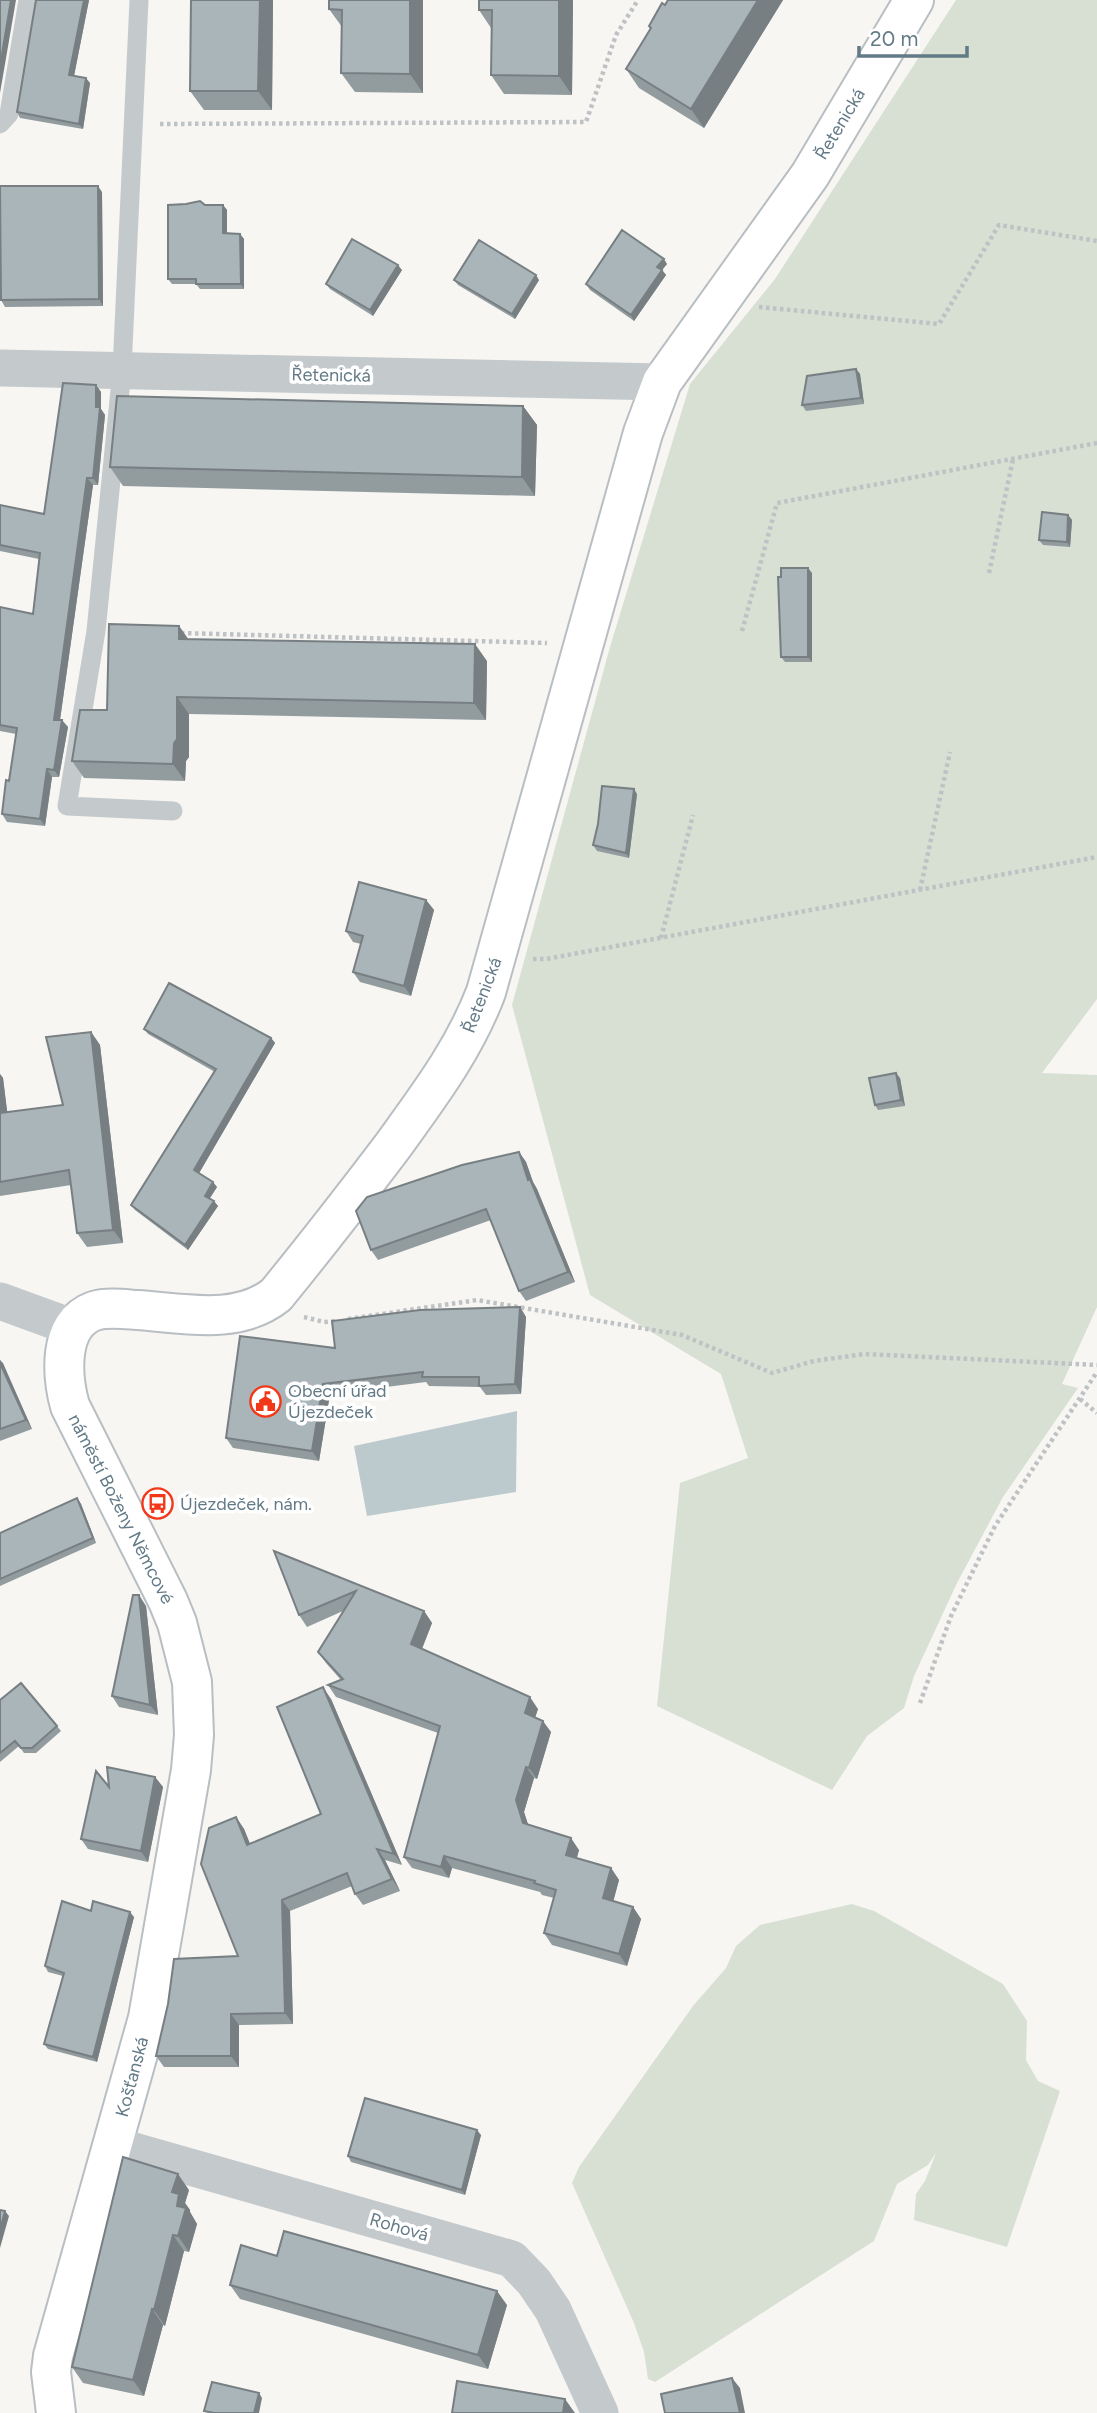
<svg xmlns="http://www.w3.org/2000/svg" width="1097" height="2413" font-family="Figtree,sans-serif">
	<style>
		.green { fill: #d8dfd3 }
		.water { fill: #bccacd }
		.lines { fill: none; stroke-linecap: round; stroke-linejoin: round }
		.secondary-casing { stroke: #b8bec2; stroke-width: 42 }
		.path { stroke: #bfc2c4; stroke-width: 4.5; stroke-dasharray: 3.5 3.5; stroke-linecap: butt }
		.lane { stroke: #c4c9cc; stroke-width: 19 }
		.street { stroke: #c4c9cc; stroke-width: 37 }
		.secondary { stroke: #fff; stroke-width: 38 }
		.wall { fill: #929c9f }
		.shaded-wall { fill: #777f82 }
		.building { fill: #aab5b9; stroke: #777f82; stroke-width: 2 }
		.labels { text-anchor: middle; dominant-baseline: central; stroke-width: 7; stroke-linejoin: round; paint-order: stroke }
		.street-label { font-size: 18px; fill: #637a87; stroke: #fff }
		.poi-label { font-size: 18px; fill: #637a87; stroke: #fff; text-anchor: start }
	</style>
	<rect width="100%" height="100%" fill="#f7f6f3"/>
	<path class="green" d="M 956,0 L 1097,0 L 1097,999 L 1042,1073 L 1097,1075 L 1097,1307 L 1062,1384 L 1078,1388 L 1003,1497 L 957,1583 L 914,1676 L 904,1708 L 867,1736 L 832,1790 L 657,1706 L 680,1483 L 748,1458 L 721,1374 L 590,1295 L 512,1005 L 610,647 L 690,384 L 775,279 Z
		M 852,1904 L 874,1911 L 1003,1984 L 1027,2021 L 1026,2060 L 1038,2081 L 1060,2091 L 1007,2247 L 914,2220 L 916,2194 L 925,2181 L 936,2153 L 928,2165 L 897,2184 L 874,2241 L 655,2382 L 648,2379 L 644,2352 L 634,2323 L 572,2183 L 579,2167 L 693,2006 L 726,1968 L 736,1946 L 760,1925 Z"/>
	<path class="water" d="M 517,1411 L 516,1492 L 367,1516 L 354,1446 Z"/>
	<g class="lines">
		<defs>
			<path id="secondary" d="M 56,2413 L 51,2372 L 53,2356 L 148,2018 L 191,1770 L 194,1735 L 192,1682 L 177,1623 L 168,1601 L 70,1406 C 62,1377 57,1324 94,1311 C 107,1307 123,1309 137,1310 C 183,1313 237,1326 276,1295 C 316,1246 354,1197 392,1147 C 428,1097 464,1050 486,992 L 643,433 L 662,382 L 810,175 L 914,0"/>
		</defs>
		<use href="#secondary" class="secondary-casing"/>
		<path class="path" d="M 160,124 L 586,122 L 616,35 L 638,0
			M 759,307 L 939,324 L 999,225 L 1097,241
			M 989,573 L 1013,459
			M 742,631 L 777,503 L 1097,443
			M 181,633 L 547,643
			M 920,890 L 950,752
			M 661,938 L 693,815
			M 533,959 L 546,959 L 1097,857
			M 304,1317 L 324,1322 L 336,1321
			M 348,1319 L 477,1300 L 682,1335 L 772,1373 L 814,1361 L 864,1354 L 1097,1365
			M 1080,1399 L 1097,1413
			M 920,1703 L 951,1616 L 995,1526 L 1097,1372"/>
		<path class="lane" d="M 139,0 L 122,370 L 96,631 L 67,806 L 173,811
			M 0,124 L 9,114 L 28,0"/>
		<path class="street" d="M 0,368 L 662,382
			M 0,1301 L 74,1328
			M 113,2145 L 512,2259 L 534,2282 L 553,2310 L 600,2413"/>
		<use href="#secondary" class="secondary"/>
	</g>
	<path class="wall" d="M 36,0 L 89,0 L 74,76 L 90,83 L 83,129 L 20,118 L 17,112 Z
		M 191,0 L 273,0 L 272,110 L 204,110 L 190,91 Z
		M 329,0 L 423,0 L 423,93 L 355,92 L 341,73 L 342,27 L 329,9 Z
		M 479,0 L 573,0 L 572,95 L 504,94 L 491,75 L 491,28 L 479,10 Z
		M 668,0 L 783,0 L 704,128 L 639,88 L 626,69 L 650,29 L 649,26 Z
		M 102,192 L 103,306 L 5,307 L 1,300 Z
		M 205,205 L 223,205 L 227,210 L 227,233 L 240,234 L 244,239 L 244,289 L 200,289 L 196,284 L 172,284 L 168,279 Z
		M 667,264 L 662,270 L 666,275 L 634,321 L 590,290 L 586,284 Z
		M 402,270 L 373,316 L 330,289 L 326,284 Z
		M 454,280 L 539,280 L 515,319 L 458,285 Z
		M 856,369 L 860,374 L 864,404 L 806,411 L 802,405 Z
		M 96,385 L 101,392 L 101,409 L 105,415 L 98,485 L 93,485 L 60,720 L 68,727 L 59,777 L 52,777 L 45,826 L 7,822 L 2,814 L 9,781 L 16,734 L 0,731 L 0,607 L 33,614 L 39,559 L 0,551 L 0,505 L 44,514 Z
		M 523,406 L 537,425 L 535,496 L 123,486 L 110,467 Z
		M 1068,515 L 1072,520 L 1070,547 L 1043,545 L 1039,540 Z
		M 812,573 L 812,662 L 785,662 L 781,657 L 781,577 Z
		M 179,626 L 188,639 L 487,661 L 486,720 L 189,714 L 189,757 L 186,761 L 185,781 L 84,778 L 72,761 L 107,710 Z
		M 637,794 L 629,858 L 597,851 L 593,845 L 598,824 Z
		M 426,900 L 434,910 L 411,996 L 360,982 L 353,972 L 361,944 L 353,942 L 346,931 Z
		M 144,1029 L 271,1038 L 275,1043 L 199,1173 L 217,1187 L 210,1198 L 218,1206 L 188,1250 L 135,1210 L 131,1205 L 215,1072 L 148,1034 Z
		M 91,1032 L 100,1045 L 123,1243 L 87,1247 L 77,1233 L 71,1185 L 0,1196 L 0,1074 L 3,1078 L 7,1112 L 63,1105 Z
		M 900,1078 L 905,1106 L 878,1110 L 875,1105 Z
		M 519,1152 L 526,1162 L 533,1182 L 537,1189 L 575,1282 L 526,1301 L 519,1291 L 491,1220 L 378,1260 L 371,1250 Z
		M 520,1307 L 526,1317 L 521,1394 L 486,1395 L 480,1387 L 429,1386 L 426,1382 L 330,1394 L 319,1461 L 233,1448 L 226,1438 L 335,1348 Z
		M 0,1360 L 32,1429 L 0,1441 Z
		M 77,1498 L 81,1504 L 96,1543 L 0,1586 L 0,1533 Z
		M 274,1551 L 424,1611 L 432,1623 L 422,1649 L 538,1709 L 535,1717 L 551,1732 L 537,1779 L 534,1778 L 524,1812 L 528,1824 L 579,1850 L 577,1858 L 611,1868 L 619,1880 L 613,1901 L 633,1907 L 641,1919 L 627,1966 L 552,1945 L 544,1933 L 554,1898 L 542,1895 L 540,1892 L 452,1868 L 449,1878 L 412,1868 L 404,1857 L 438,1733 L 336,1697 L 328,1685 L 341,1680 L 326,1663 L 318,1652 L 343,1611 L 307,1627 L 299,1615 Z
		M 146,1606 L 158,1715 L 119,1707 L 112,1696 Z
		M 331,1699 L 402,1865 L 385,1860 L 400,1891 L 363,1905 L 355,1894 L 352,1886 L 290,1911 L 293,2024 L 239,2025 L 239,2067 L 164,2067 L 156,2056 L 238,1956 L 236,1817 L 244,1829 L 250,1844 L 321,1814 Z
		M 0,1700 L 57,1726 L 61,1731 L 36,1753 L 24,1753 L 19,1746 L 0,1762 Z
		M 155,1777 L 163,1787 L 148,1862 L 88,1849 L 81,1839 L 109,1787 Z
		M 91,1911 L 134,1917 L 97,2062 L 48,2049 L 44,2044 L 63,1976 L 48,1972 L 45,1966 Z
		M 481,2135 L 465,2195 L 351,2162 L 348,2156 Z
		M 189,2190 L 185,2203 L 190,2210 L 190,2212 L 197,2224 L 189,2252 L 184,2251 L 165,2326 L 163,2325 L 144,2396 L 83,2383 L 72,2367 Z
		M 277,2256 L 507,2305 L 488,2369 L 240,2299 L 230,2285 Z"/>
	<path class="shaded-wall" d="M 11,0 L 16,0 L 0,93 L 0,66 Z
		M 84,0 L 89,0 L 73,81 L 69,75 Z
		M 260,0 L 273,0 L 272,110 L 258,91 Z
		M 410,0 L 423,0 L 423,93 L 410,74 Z
		M 559,0 L 573,0 L 572,95 L 559,76 Z
		M 758,0 L 783,0 L 704,128 L 691,109 Z
		M 86,78 L 90,83 L 83,129 L 79,124 Z
		M 98,186 L 102,192 L 103,306 L 99,299 Z
		M 223,205 L 227,210 L 227,238 L 223,233 Z
		M 240,234 L 244,239 L 244,289 L 241,284 Z
		M 664,259 L 667,264 L 662,270 L 666,275 L 634,321 L 631,315 L 657,267 Z
		M 398,265 L 402,270 L 373,316 L 370,310 Z
		M 536,275 L 539,280 L 515,319 L 512,314 Z
		M 856,369 L 860,374 L 864,404 L 861,398 Z
		M 96,385 L 101,392 L 101,409 L 105,415 L 98,485 L 93,478 L 96,407 Z
		M 523,406 L 537,425 L 535,496 L 522,477 Z
		M 87,478 L 93,485 L 59,727 L 54,720 Z
		M 1068,515 L 1072,520 L 1070,547 L 1067,542 Z
		M 808,568 L 812,573 L 812,662 L 808,657 Z
		M 179,626 L 191,643 L 179,639 Z
		M 475,644 L 487,661 L 486,720 L 474,703 Z
		M 177,697 L 189,714 L 189,757 L 186,761 L 185,781 L 173,764 Z
		M 62,720 L 68,727 L 59,777 L 54,770 Z
		M 47,769 L 52,777 L 45,826 L 40,819 Z
		M 634,789 L 637,794 L 629,858 L 626,853 Z
		M 426,900 L 434,910 L 411,996 L 404,986 Z
		M 91,1032 L 100,1045 L 123,1243 L 113,1230 Z
		M 271,1038 L 275,1043 L 198,1175 L 194,1170 Z
		M 896,1073 L 900,1078 L 905,1106 L 901,1100 Z
		M 0,1074 L 3,1078 L 9,1126 L 0,1114 Z
		M 519,1152 L 526,1162 L 533,1182 L 537,1189 L 575,1282 L 568,1272 L 528,1180 Z
		M 213,1182 L 217,1187 L 208,1201 L 205,1196 Z
		M 214,1201 L 218,1206 L 188,1250 L 185,1245 Z
		M 520,1307 L 526,1317 L 521,1394 L 515,1384 Z
		M 0,1360 L 3,1363 L 32,1429 L 26,1420 L 0,1363 Z
		M 323,1384 L 330,1394 L 319,1461 L 312,1451 Z
		M 77,1498 L 81,1504 L 96,1543 L 93,1538 Z
		M 139,1595 L 146,1606 L 158,1715 L 150,1705 Z
		M 424,1611 L 432,1623 L 419,1656 L 411,1644 Z
		M 323,1687 L 331,1699 L 402,1865 L 394,1854 Z
		M 530,1697 L 538,1709 L 533,1724 L 525,1713 Z
		M 543,1721 L 551,1732 L 537,1779 L 529,1768 Z
		M 526,1767 L 534,1778 L 524,1812 L 531,1834 L 523,1823 L 516,1800 Z
		M 155,1777 L 163,1787 L 148,1862 L 141,1851 Z
		M 236,1817 L 244,1829 L 255,1856 L 247,1845 Z
		M 571,1838 L 579,1850 L 574,1866 L 566,1855 Z
		M 377,1849 L 385,1860 L 400,1891 L 392,1879 Z
		M 444,1856 L 452,1868 L 449,1878 L 441,1867 Z
		M 611,1868 L 619,1880 L 611,1910 L 603,1898 Z
		M 282,1900 L 290,1911 L 293,2024 L 285,2013 Z
		M 633,1907 L 641,1919 L 627,1966 L 619,1954 Z
		M 130,1912 L 134,1917 L 97,2062 L 93,2057 Z
		M 231,2014 L 239,2025 L 239,2067 L 231,2056 Z
		M 477,2130 L 481,2135 L 465,2195 L 462,2190 Z
		M 178,2174 L 189,2190 L 185,2203 L 190,2210 L 190,2212 L 197,2224 L 189,2252 L 178,2236 L 177,2206 L 172,2192 Z
		M 5,2211 L 9,2216 L 0,2248 L 0,2230 Z
		M 173,2235 L 184,2251 L 165,2326 L 154,2310 Z
		M 497,2291 L 507,2305 L 488,2369 L 478,2355 Z
		M 152,2309 L 163,2325 L 144,2396 L 133,2380 Z
		M 732,2378 L 740,2388 L 745,2413 L 740,2413 Z
		M 259,2393 L 262,2398 L 259,2413 L 254,2413 Z
		M 565,2399 L 575,2413 L 563,2413 Z"/>
	<path class="building" d="M 0,0 L 11,0 L 0,66 Z
		M 36,0 L 84,0 L 69,75 L 86,78 L 79,124 L 17,112 Z
		M 191,0 L 260,0 L 258,91 L 190,91 Z
		M 329,0 L 410,0 L 410,74 L 341,73 L 342,10 L 329,9 Z
		M 479,0 L 559,0 L 559,76 L 491,75 L 492,10 L 479,10 Z
		M 668,0 L 758,0 L 691,109 L 626,69 L 651,28 L 649,26 L 662,3 L 665,5 Z
		M 0,186 L 98,186 L 99,299 L 1,300 Z
		M 200,201 L 205,205 L 223,205 L 223,233 L 240,234 L 241,284 L 196,284 L 196,279 L 168,279 L 168,205 L 186,204 Z
		M 622,230 L 664,259 L 657,267 L 662,270 L 631,315 L 586,284 Z
		M 352,239 L 398,265 L 370,310 L 326,284 Z
		M 479,240 L 536,275 L 512,314 L 454,280 Z
		M 856,369 L 861,398 L 802,405 L 807,376 Z
		M 63,383 L 96,385 L 96,407 L 100,407 L 93,478 L 87,478 L 54,720 L 62,720 L 54,770 L 47,769 L 40,819 L 2,814 L 6,780 L 9,781 L 17,728 L 0,725 L 0,607 L 33,614 L 40,553 L 0,545 L 0,505 L 44,514 Z
		M 117,396 L 523,406 L 522,477 L 110,467 Z
		M 1042,512 L 1068,515 L 1067,542 L 1039,540 Z
		M 781,568 L 808,568 L 808,657 L 781,657 L 778,577 L 781,577 Z
		M 109,624 L 179,626 L 179,639 L 475,644 L 474,703 L 177,697 L 177,739 L 174,743 L 173,764 L 72,761 L 80,710 L 107,710 Z
		M 602,786 L 634,789 L 626,853 L 593,845 L 598,824 Z
		M 359,882 L 426,900 L 404,986 L 353,972 L 363,936 L 346,931 Z
		M 169,983 L 271,1038 L 194,1170 L 213,1182 L 205,1196 L 214,1201 L 185,1245 L 131,1205 L 216,1069 L 144,1029 Z
		M 91,1032 L 113,1230 L 77,1233 L 69,1170 L 0,1182 L 0,1113 L 63,1105 L 46,1037 Z
		M 896,1073 L 901,1100 L 875,1105 L 869,1078 Z
		M 519,1152 L 528,1180 L 530,1179 L 568,1272 L 519,1291 L 486,1209 L 371,1250 L 356,1211 L 367,1197 L 462,1165 Z
		M 520,1307 L 515,1384 L 479,1386 L 479,1377 L 422,1377 L 423,1372 L 323,1384 L 312,1451 L 226,1438 L 240,1336 L 335,1348 L 332,1321 L 420,1310 Z
		M 0,1363 L 26,1420 L 0,1429 Z
		M 77,1498 L 93,1538 L 0,1579 L 0,1533 Z
		M 274,1551 L 424,1611 L 411,1644 L 530,1697 L 525,1713 L 543,1721 L 529,1768 L 526,1767 L 516,1800 L 523,1823 L 571,1838 L 566,1855 L 611,1868 L 603,1898 L 633,1907 L 619,1954 L 544,1933 L 556,1890 L 534,1883 L 535,1881 L 444,1856 L 441,1867 L 404,1857 L 440,1726 L 328,1685 L 343,1679 L 318,1652 L 356,1591 L 299,1615 Z
		M 133,1595 L 139,1595 L 150,1705 L 112,1696 Z
		M 21,1683 L 57,1726 L 32,1748 L 21,1748 L 15,1741 L 0,1753 L 0,1700 Z
		M 323,1687 L 394,1854 L 377,1849 L 392,1879 L 355,1894 L 347,1873 L 282,1900 L 285,2013 L 231,2014 L 231,2056 L 156,2056 L 168,2004 L 174,1959 L 238,1956 L 201,1864 L 209,1828 L 236,1817 L 247,1845 L 321,1814 L 277,1707 Z
		M 107,1767 L 155,1777 L 141,1851 L 81,1839 L 96,1771 L 109,1787 Z
		M 62,1901 L 91,1911 L 93,1901 L 130,1912 L 93,2057 L 44,2044 L 64,1973 L 45,1966 Z
		M 365,2098 L 477,2130 L 462,2190 L 348,2156 Z
		M 123,2157 L 178,2174 L 172,2192 L 179,2194 L 177,2206 L 186,2208 L 178,2236 L 173,2235 L 154,2310 L 152,2309 L 133,2380 L 72,2367 Z
		M 0,2210 L 5,2211 L 0,2230 Z
		M 284,2231 L 497,2291 L 478,2355 L 230,2285 L 241,2245 L 277,2256 Z
		M 732,2378 L 740,2413 L 665,2413 L 661,2394 Z
		M 457,2381 L 565,2399 L 563,2413 L 452,2413 Z
		M 212,2382 L 259,2393 L 254,2413 L 214,2413 L 204,2411 Z"/>
	<defs>
		<symbol id="civic-ring" viewBox="-11 -11 22 22"><circle r="9.5" fill="#fff" stroke="#f23818" stroke-width="1.5"/><path d="M-.6-6.5H3V-4.5H.6V-3L4-1V1h2V6H-6V1h2V-1L-.6-3ZM-1.2 2.5V6h2.4V2.5Z" fill="#f23818"/></symbol>
		<symbol id="bus-ring" viewBox="-11 -11 22 22"><circle r="9.5" fill="#fff" stroke="#f23818" stroke-width="1.5"/><path d="M-5-6H5V4H4V6H2V4H-2V6H-4V4H-5ZM-3.5-4V0h7V-4ZM-3.5 1.2v1.5H-2V1.2ZM2 1.2v1.5H3.5V1.2Z" fill="#f23818"/></symbol>
	</defs>
	<g fill-rule="evenodd">
		<use href="#civic-ring" x="248" y="1384" width="35" height="35"/>
		<use href="#bus-ring" x="140" y="1486" width="35" height="35"/>
	</g>
	<g class="labels">
		<g class="street-label">
			<text transform="translate(840 124) rotate(-59)">Řetenická</text>
			<text transform="translate(331 375) rotate(1)">Řetenická</text>
			<text transform="translate(482 995) rotate(-69)">Řetenická</text>
			<text transform="translate(121 1509) rotate(63)">náměstí Boženy Němcové</text>
			<text transform="translate(132 2077) rotate(-75)">Košťanská</text>
			<text transform="translate(399 2227) rotate(16)">Rohová</text>
		</g>
		<g class="poi-label">
			<text x="288" y="1391">Obecní úřad<tspan x="288" dy="21">Újezdeček</tspan></text>
			<text x="180" y="1504">Újezdeček, nám.</text>
		</g>
	</g>
	<path d="M859 46v10h108v-10" fill="none" stroke="#637a87" stroke-width="3.5"/>
	<text x="870" y="46" font-size="21" fill="#637a87" stroke="#ffffff" stroke-width="5" paint-order="stroke">20 m</text>
</svg>
